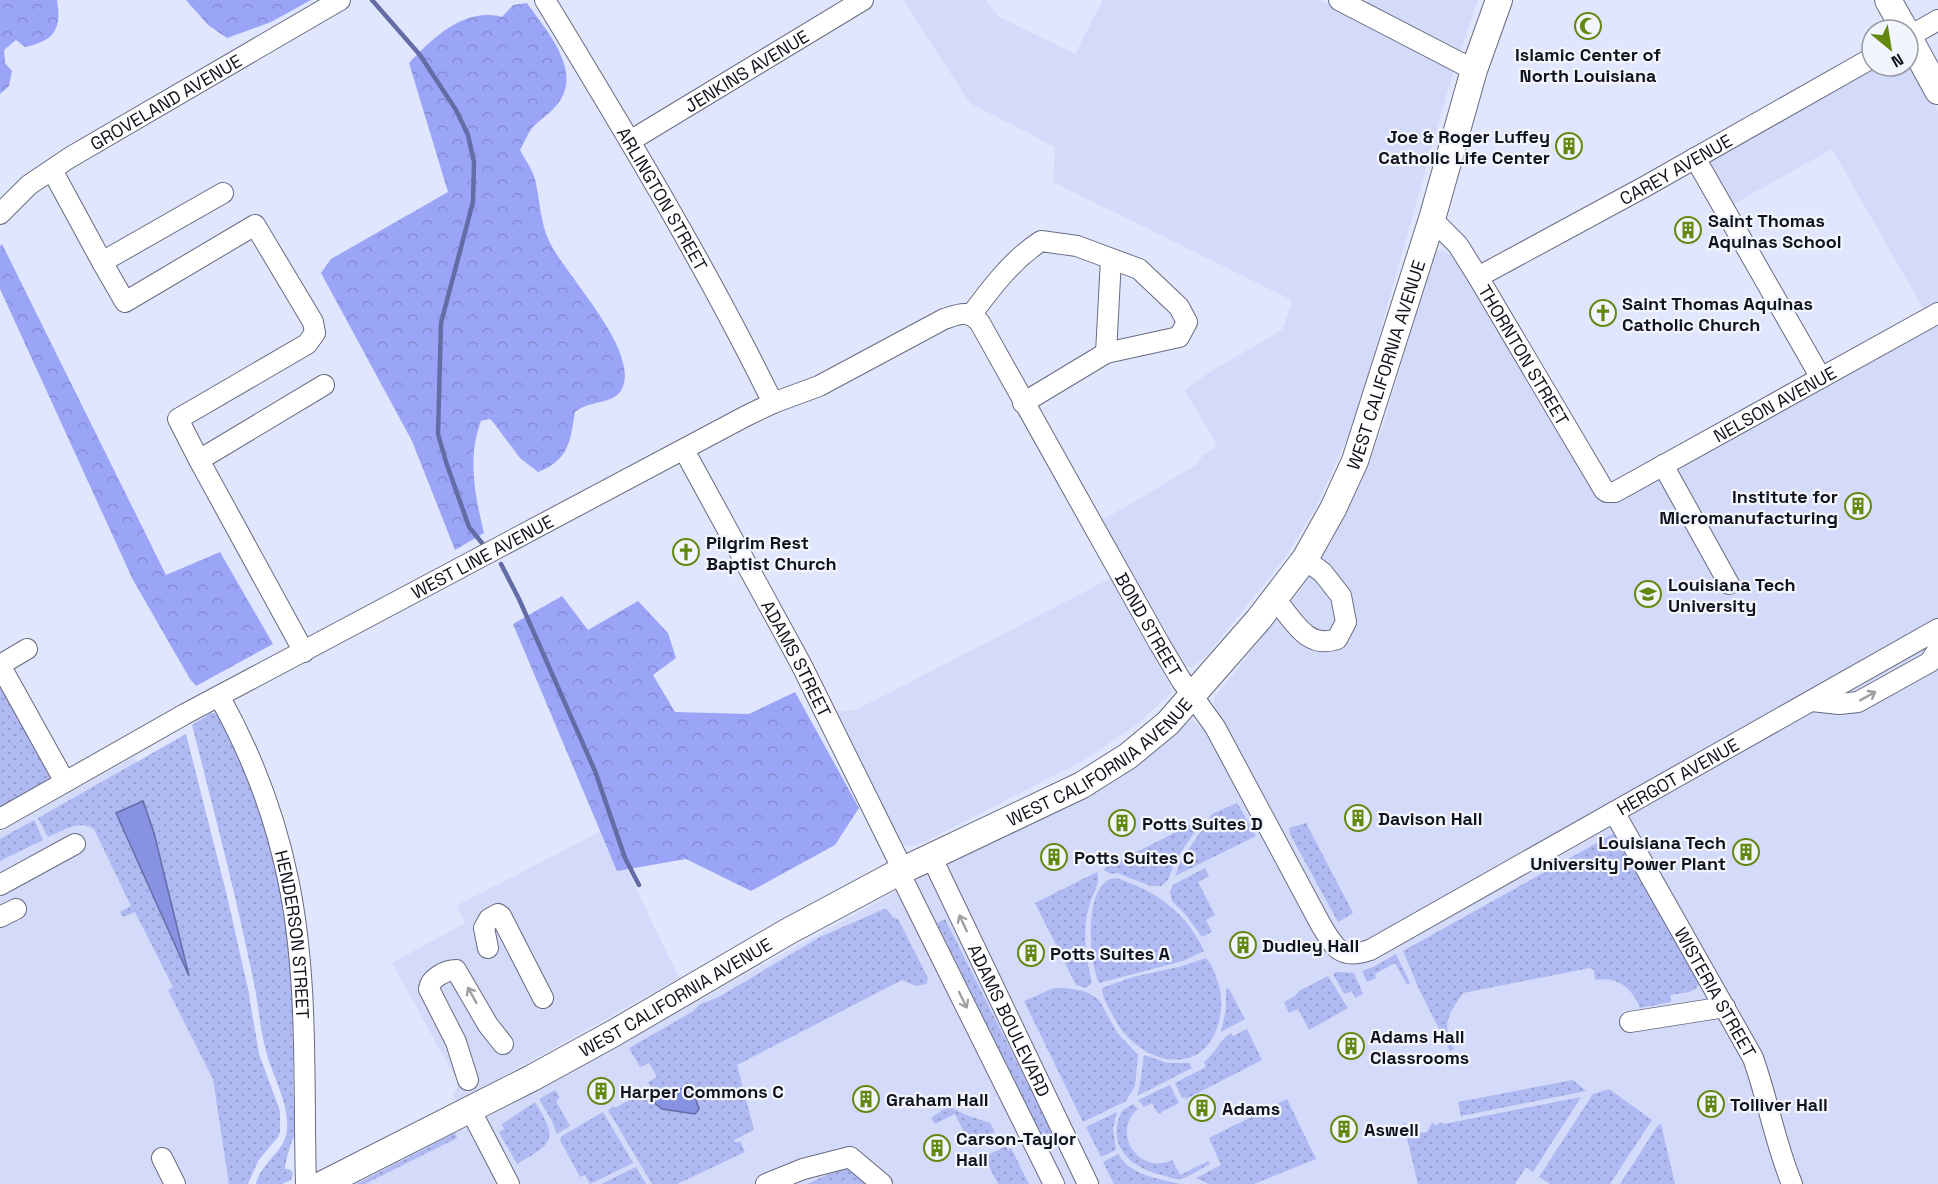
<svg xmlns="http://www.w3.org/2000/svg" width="1938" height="1184" font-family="'Space Grotesk',sans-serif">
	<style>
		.built { fill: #d4daf9 }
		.grass { fill: url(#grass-dots) }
		.forest { fill: url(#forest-crowns) }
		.water { fill: #8792e2; stroke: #646ca6; stroke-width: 1.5 }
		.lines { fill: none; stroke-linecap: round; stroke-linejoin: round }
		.stream { stroke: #646ca6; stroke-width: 4.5 }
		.minor-casing { stroke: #676b80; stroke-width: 22 }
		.major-casing { stroke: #676b80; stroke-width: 28 }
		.minor { stroke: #fff; stroke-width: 20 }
		.major { stroke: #fff; stroke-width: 26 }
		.oneway { stroke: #a0a0a4 }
		.labels { text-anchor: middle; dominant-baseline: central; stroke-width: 4.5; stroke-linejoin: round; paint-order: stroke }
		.poi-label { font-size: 18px; font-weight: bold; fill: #11121b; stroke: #f2f4fe; text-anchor: start }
		.street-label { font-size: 18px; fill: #11121b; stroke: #f2f4fe }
	</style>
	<defs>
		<pattern id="grass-dots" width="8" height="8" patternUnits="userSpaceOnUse" patternTransform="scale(1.5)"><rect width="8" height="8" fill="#afb9f2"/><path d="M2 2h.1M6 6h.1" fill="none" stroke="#969ecf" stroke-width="1.8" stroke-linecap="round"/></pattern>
		<pattern id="forest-crowns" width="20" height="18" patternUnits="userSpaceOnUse" patternTransform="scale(1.5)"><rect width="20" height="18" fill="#9aa5f7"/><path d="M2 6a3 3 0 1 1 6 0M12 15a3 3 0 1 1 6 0" fill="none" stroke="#848dd3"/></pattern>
	</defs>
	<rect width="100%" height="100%" fill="#e1e6ff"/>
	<path class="built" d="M 903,0 L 986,0 L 998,16 L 1075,54 L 1103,0 L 1319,0 L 1361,21 L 1369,0 L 1478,0 L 1452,76 L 1365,385 L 1349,433 L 1316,507 L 1295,542 L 1281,563 L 1207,655 L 1191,668 L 1182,664 L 1101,521 L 1196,465 L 1203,455 L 1217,446 L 1185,390 L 1205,375 L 1283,329 L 1292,300 L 1053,182 L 1055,147 L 970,103 Z
		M 1908,58 L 1938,111 L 1938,1184 L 356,1184 L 492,1115 L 954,859 L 1131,767 L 1192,720 L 1205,731 L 1210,740 L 1227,731 L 1214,706 L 1214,698 L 1297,594 L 1319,563 L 1344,518 L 1359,487 L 1382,429 L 1435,251 L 1445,251 L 1453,257 L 1605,504 L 1932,324 L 1832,149 L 1730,206 L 1708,167 L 1708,161 L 1872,66 L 1908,66 Z
		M 1111,578 L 1168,682 L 1172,691 L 1170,694 L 1136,725 L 1083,761 L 924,842 L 912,846 L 904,845 L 897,837 L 836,711 L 856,710 Z
		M 134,757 L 169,821 L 236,1184 L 0,1184 L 0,832 Z
		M 607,828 L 679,978 L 457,1102 L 453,1095 L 457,1087 L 457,1081 L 392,963 L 465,923 L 456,906 Z"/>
	<path class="grass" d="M 0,674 L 52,772 L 49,779 L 0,807 Z
		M 211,713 L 216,713 C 236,738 246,770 256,800 C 263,823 272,847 278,870 C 298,957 290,1047 295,1135 C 291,1141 285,1163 285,1169 L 291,1170 L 293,1174 L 291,1180 L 282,1184 L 256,1184 C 261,1162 285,1152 287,1130 C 289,1100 271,1075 265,1047 C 259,1023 258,998 252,974 C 235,891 213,808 192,725 Z
		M 186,734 L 227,896 L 248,989 L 259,1054 L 280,1111 L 280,1132 L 278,1137 L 258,1161 L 248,1184 L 229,1184 L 213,1079 L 168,990 L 173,987 L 135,912 L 123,917 L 120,912 L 131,906 L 94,829 C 79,819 62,831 48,837 L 38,818 Z
		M 1237,803 L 1256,836 L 1175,876 L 1181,861 L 1212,814 Z
		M 34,820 L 43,840 L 0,861 L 0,839 Z
		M 1198,821 L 1200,824 L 1175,861 L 1168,880 L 1161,886 L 1151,886 L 1117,873 L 1110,874 L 1103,869 Z
		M 1306,823 L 1353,913 L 1338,922 L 1290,834 L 1289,828 Z
		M 1613,834 L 1618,838 L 1699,983 L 1696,989 L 1689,992 L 1670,995 L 1671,1002 L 1640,1008 C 1632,988 1618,976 1595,980 L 1594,970 L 1590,968 L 1463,993 C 1448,1015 1441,1024 1454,1049 L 1450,1051 L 1418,987 L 1403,951 Z
		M 1205,868 L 1209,876 L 1198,882 L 1215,915 L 1206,920 L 1212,932 L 1202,937 L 1186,915 L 1172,901 L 1170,892 L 1173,885 Z
		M 1097,872 C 1101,882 1093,893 1090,903 C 1081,931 1086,956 1092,983 L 1086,988 L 1076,985 L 1035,903 Z
		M 1116,878 C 1155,890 1187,913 1204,951 L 1183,961 L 1099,983 C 1089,962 1082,880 1116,878 Z
		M 884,909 L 888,910 L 892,917 L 898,919 L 928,978 L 926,984 L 916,986 L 902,980 L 737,1065 L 754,1130 L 734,1140 L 735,1143 L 740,1141 L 745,1152 L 677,1184 L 652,1184 L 608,1110 L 613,1106 L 615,1108 L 638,1095 L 637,1093 L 650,1086 L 648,1082 L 657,1077 L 649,1063 L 640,1067 L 629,1048 L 692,1012 L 700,1004 L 717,998 L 820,937 Z
		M 945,919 L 1051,1130 L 1052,1135 L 1049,1139 L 1045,1139 L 1041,1135 L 937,923 Z
		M 1396,954 L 1410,983 L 1407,985 L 1395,963 L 1375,974 L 1376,978 L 1367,982 L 1362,971 L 1373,967 Z
		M 1206,958 C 1212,964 1215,974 1218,983 C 1226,1006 1219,1044 1194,1056 C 1165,1069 1129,1046 1116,1021 C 1111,1011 1102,999 1102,988 L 1133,977 L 1183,966 Z
		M 1336,972 L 1354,973 L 1363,994 L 1355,998 L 1352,991 L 1346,994 L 1343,992 L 1333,974 Z
		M 1328,976 L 1348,1008 L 1309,1030 L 1298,1009 L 1289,1013 L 1284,1002 L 1295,996 L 1299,991 Z
		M 1054,988 C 1070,988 1087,989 1099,1000 L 1118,1034 L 1138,1055 L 1135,1086 L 1126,1101 L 1083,1122 L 1024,1001 Z
		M 1226,988 L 1229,989 L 1245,1019 L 1221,1032 L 1226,1009 Z
		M 1247,1029 L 1262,1060 L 1186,1099 L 1185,1097 L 1182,1098 L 1175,1083 L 1206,1067 L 1204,1062 C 1215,1054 1220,1039 1231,1033 L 1233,1036 Z
		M 1144,1055 L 1168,1063 L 1189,1063 L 1192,1068 L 1137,1096 L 1140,1085 Z
		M 1573,1080 L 1586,1091 L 1461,1116 L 1458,1102 Z
		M 1170,1085 L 1179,1103 L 1158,1114 L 1152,1103 L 1144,1107 L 1138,1100 Z
		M 1609,1089 L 1652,1120 L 1610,1184 L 1550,1184 L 1539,1177 L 1593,1094 Z
		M 555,1090 L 560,1098 L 557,1100 L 557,1103 L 570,1126 L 557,1134 L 552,1121 L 539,1099 Z
		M 1581,1097 L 1533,1172 L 1526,1167 L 1515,1184 L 1418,1184 L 1403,1122 L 1417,1133 L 1427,1132 L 1432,1123 L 1437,1126 L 1440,1122 L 1444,1124 Z
		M 1287,1099 L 1316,1159 L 1254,1184 L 1209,1184 L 1196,1178 L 1221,1165 L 1209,1138 Z
		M 535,1102 C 559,1140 553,1143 517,1164 L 499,1132 L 504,1129 L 502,1124 Z
		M 1133,1104 L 1138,1109 C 1110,1132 1139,1176 1172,1160 L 1180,1175 L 1208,1161 L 1210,1164 C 1201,1168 1190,1177 1180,1179 C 1175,1180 1167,1176 1162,1175 C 1130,1168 1105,1144 1122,1111 Z
		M 948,1106 L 966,1115 L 990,1123 L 995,1132 L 970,1144 L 955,1114 L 935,1124 L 931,1118 Z
		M 603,1112 L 633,1163 L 590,1184 L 585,1175 L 580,1177 L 560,1140 L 562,1136 Z
		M 1117,1112 L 1113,1128 L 1116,1150 L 1101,1157 L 1086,1127 Z
		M 1661,1124 L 1675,1184 L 1620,1184 L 1658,1125 Z
		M 455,1133 L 457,1138 L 365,1184 L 356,1184 Z
		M 1006,1146 L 1008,1150 L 1011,1148 L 1029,1184 L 998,1184 L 984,1157 Z
		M 1118,1154 C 1131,1176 1157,1178 1180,1184 L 1114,1184 L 1103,1162 Z
		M 636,1167 L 646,1184 L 601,1184 Z
		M 844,1167 L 853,1169 L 873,1184 L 807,1184 Z"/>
	<path class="forest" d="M 0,0 L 57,0 C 62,30 54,41 25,47 L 16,40 L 4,50 L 5,63 L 12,71 L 9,86 L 0,94 Z
		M 186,0 L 311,0 L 271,22 L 227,38 L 208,25 Z
		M 527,3 C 545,29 580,67 561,99 C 554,111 543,117 534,126 C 528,132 524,143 520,150 C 525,159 532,169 535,179 C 540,199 540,222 549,241 C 555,253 564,265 572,276 C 589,301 637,358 622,389 C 614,405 589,400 575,412 C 570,442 569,460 538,472 L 520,458 L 493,422 L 490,419 L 481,421 C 467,458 475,496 484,533 L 455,550 L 412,441 L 321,273 L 331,259 L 448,192 L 409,63 C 433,38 464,7 502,17 L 513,5 Z
		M 2,244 L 166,575 L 220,552 L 273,644 L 196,686 L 190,679 L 133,580 L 0,289 L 0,246 Z
		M 562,596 L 588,630 L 638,601 L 668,633 L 676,658 L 653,675 L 675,712 L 749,714 L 795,692 L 859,808 L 835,845 L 751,891 L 686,859 L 617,871 L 513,624 Z"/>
	<path class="water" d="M 143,801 L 154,833 L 189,976 L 116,813 Z
		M 686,1088 L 692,1088 L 699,1109 L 695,1114 L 662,1109 L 653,1102 L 654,1094 Z"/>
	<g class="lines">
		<path class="stream" d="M 372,0 L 420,55 L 456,110 L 468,135 L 474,162 L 473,202 L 441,323 L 438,434 L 446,462 L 469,527 L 482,543
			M 501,564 L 519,599 L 595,771 L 625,858 L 639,885"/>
		<defs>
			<g id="minor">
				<path id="s1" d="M 545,0 C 625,132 705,264 773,403"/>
				<path d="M 1339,0 L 1474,70"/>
				<path d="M 1908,37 L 1938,20"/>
				<path id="s2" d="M 630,141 L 863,0"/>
				<path d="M 1695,158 L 1821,378"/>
				<path d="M 52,170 L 102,262"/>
				<path id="s3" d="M 0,214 L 29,185 L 69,158 L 340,0"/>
				<path id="s4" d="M 1432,219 L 1458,245 L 1478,277 L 1604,490 L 1607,492 L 1615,492 L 1938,313"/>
				<path id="s5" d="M 1478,277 L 1646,186 L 1872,58"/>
				<path d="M 971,315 C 992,287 1012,260 1041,241 L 1077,246 L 1139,269 L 1179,307 L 1187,322 L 1179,337 L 1106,353 L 1023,403"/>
				<path d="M 1106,353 L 1111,259"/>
				<path id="s6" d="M 684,450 L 801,664 L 903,870"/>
				<path d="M 199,460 L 178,419 L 307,344 L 315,333 L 313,322 L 255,225 L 125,302 L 102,262 L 223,193"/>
				<path d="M 1663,465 L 1729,584"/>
				<path d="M 1275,599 C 1293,619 1306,650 1337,639 L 1346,622 L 1341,596 L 1323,573 L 1305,559"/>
				<path d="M 304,652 L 199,460 L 324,385"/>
				<path d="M 0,665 L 65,782"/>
				<path d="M 0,665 L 27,649"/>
				<path id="s7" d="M 219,696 C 251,753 275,816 288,879 C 309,979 303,1083 306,1184"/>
				<path d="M 1812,701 L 1839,704 L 1858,702 L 1930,662 L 1938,649"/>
				<path id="s8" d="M 1614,812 L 1753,1058 C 1768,1100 1775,1143 1792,1184"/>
				<path id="s9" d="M 0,819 L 185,714 L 746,416 L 773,403 L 819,386 L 944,319 C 959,314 969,309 980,323 L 1159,643 L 1181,680 L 1215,727 L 1321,925 C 1335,948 1340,960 1370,950 L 1938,629"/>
				<path id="s10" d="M 931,856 L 1088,1184"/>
				<path d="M 899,872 L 1054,1184"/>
				<path d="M 0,885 L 75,844"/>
				<path d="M 0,917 L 16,909"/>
				<path d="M 488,948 L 484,928 L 489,919 L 498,914 L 501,916 L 543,998"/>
				<path d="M 1630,1022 L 1725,1007"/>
				<path d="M 468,1080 L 456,1042 L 429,989 C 430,978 446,970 456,970 L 488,1025 L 503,1044"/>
				<path d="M 471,1111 L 509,1184"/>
				<path d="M 162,1158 L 175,1184"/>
				<path d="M 766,1184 L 803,1169 L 850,1157 L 882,1184"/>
			</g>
			<g id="major">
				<path d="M 1888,0 L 1905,30"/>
				<path d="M 1908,36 L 1938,91"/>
				<path id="s11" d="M 323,1184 L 532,1078 L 614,1033 L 787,932 L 899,872 L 1082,785 L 1128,756 L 1168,723 L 1259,619 L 1305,559 L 1333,509 L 1355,461 L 1432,219 L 1474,70 L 1499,0"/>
			</g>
		</defs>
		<use href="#minor" class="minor-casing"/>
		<use href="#major" class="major-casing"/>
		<use href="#minor" class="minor"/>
		<use href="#major" class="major"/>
	</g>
	<defs><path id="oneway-shaft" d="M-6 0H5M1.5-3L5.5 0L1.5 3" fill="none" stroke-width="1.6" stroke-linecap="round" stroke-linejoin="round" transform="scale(1.5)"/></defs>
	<g class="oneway">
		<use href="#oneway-shaft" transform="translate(1868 696) rotate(-29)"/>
		<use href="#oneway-shaft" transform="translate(963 923) rotate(-115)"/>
		<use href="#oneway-shaft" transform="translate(472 995) rotate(-119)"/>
		<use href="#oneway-shaft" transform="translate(963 1000) rotate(64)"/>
	</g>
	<defs>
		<symbol id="mosque-ring" viewBox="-11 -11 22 22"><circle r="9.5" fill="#f2f4fe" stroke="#628810" stroke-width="1.5"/><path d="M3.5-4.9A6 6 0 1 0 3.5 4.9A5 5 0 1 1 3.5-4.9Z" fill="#628810"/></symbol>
		<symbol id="building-ring" viewBox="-11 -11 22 22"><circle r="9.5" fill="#f2f4fe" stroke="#628810" stroke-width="1.5"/><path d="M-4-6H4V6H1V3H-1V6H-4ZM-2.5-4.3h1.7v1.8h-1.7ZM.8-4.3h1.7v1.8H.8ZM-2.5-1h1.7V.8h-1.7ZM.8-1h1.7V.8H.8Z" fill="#628810"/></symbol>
		<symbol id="church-ring" viewBox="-11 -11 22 22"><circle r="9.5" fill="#f2f4fe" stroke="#628810" stroke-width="1.5"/><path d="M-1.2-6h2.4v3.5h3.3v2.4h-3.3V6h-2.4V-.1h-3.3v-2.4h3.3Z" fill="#628810"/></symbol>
		<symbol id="university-ring" viewBox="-11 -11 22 22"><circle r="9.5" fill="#f2f4fe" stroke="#628810" stroke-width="1.5"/><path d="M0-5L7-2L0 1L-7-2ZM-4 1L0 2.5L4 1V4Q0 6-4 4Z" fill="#628810"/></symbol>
	</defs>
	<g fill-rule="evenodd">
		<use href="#mosque-ring" x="1573" y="11" width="30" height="30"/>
		<use href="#building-ring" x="1554" y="131" width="30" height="30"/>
		<use href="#building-ring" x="1673" y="215" width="30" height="30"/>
		<use href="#church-ring" x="1588" y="298" width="30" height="30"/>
		<use href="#building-ring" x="1843" y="491" width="30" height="30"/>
		<use href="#church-ring" x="671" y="537" width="30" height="30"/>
		<use href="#university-ring" x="1633" y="579" width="30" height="30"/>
		<use href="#building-ring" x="1343" y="803" width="30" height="30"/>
		<use href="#building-ring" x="1107" y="808" width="30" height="30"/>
		<use href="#building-ring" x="1731" y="837" width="30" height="30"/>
		<use href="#building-ring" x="1039" y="842" width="30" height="30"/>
		<use href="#building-ring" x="1228" y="930" width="30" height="30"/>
		<use href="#building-ring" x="1016" y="938" width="30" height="30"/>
		<use href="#building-ring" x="1336" y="1031" width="30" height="30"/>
		<use href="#building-ring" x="586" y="1076" width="30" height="30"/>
		<use href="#building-ring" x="851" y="1084" width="30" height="30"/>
		<use href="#building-ring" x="1696" y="1089" width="30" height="30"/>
		<use href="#building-ring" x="1187" y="1093" width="30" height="30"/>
		<use href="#building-ring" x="1329" y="1114" width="30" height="30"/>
		<use href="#building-ring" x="922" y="1133" width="30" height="30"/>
	</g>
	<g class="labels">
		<g class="poi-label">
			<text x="1588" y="54" text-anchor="middle">Islamic Center of<tspan x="1588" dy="21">North Louisiana</tspan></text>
			<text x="1550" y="136" text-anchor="end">Joe &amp; Roger Luffey<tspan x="1550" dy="21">Catholic Life Center</tspan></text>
			<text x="1708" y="220">Saint Thomas<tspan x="1708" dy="21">Aquinas School</tspan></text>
			<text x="1622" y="303">Saint Thomas Aquinas<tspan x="1622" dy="21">Catholic Church</tspan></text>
			<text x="1838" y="496" text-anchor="end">Institute for<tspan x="1838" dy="21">Micromanufacturing</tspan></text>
			<text x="706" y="542">Pilgrim Rest<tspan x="706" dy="21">Baptist Church</tspan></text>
			<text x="1668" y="584">Louisiana Tech<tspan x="1668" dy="21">University</tspan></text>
			<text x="1378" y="818">Davison Hall</text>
			<text x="1142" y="823">Potts Suites D</text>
			<text x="1726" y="842" text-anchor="end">Louisiana Tech<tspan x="1726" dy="21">University Power Plant</tspan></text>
			<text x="1074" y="857">Potts Suites C</text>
			<text x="1262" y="945">Dudley Hall</text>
			<text x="1050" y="953">Potts Suites A</text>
			<text x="1370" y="1036">Adams Hall<tspan x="1370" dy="21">Classrooms</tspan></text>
			<text x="620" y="1091">Harper Commons C</text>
			<text x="886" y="1099">Graham Hall</text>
			<text x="1730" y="1104">Tolliver Hall</text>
			<text x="1222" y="1108">Adams</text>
			<text x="1364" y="1129">Aswell</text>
			<text x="956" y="1138">Carson-Taylor<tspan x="956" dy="21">Hall</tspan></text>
		</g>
		<g class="street-label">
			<text stroke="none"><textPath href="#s2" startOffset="136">JENKINS AVENUE</textPath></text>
			<text stroke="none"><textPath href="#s3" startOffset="201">GROVELAND AVENUE</textPath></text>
			<text stroke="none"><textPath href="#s5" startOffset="225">CAREY AVENUE</textPath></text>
			<text stroke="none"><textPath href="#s1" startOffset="231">ARLINGTON STREET</textPath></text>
			<text stroke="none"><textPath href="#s4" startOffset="165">THORNTON STREET</textPath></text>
			<text stroke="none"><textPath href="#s11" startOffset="1389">WEST CALIFORNIA AVENUE</textPath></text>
			<text stroke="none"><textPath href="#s4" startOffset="516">NELSON AVENUE</textPath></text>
			<text stroke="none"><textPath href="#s9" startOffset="549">WEST LINE AVENUE</textPath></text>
			<text stroke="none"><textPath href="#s9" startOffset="1454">BOND STREET</textPath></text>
			<text stroke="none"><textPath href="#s6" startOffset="237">ADAMS STREET</textPath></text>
			<text stroke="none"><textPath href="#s11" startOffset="885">WEST CALIFORNIA AVENUE</textPath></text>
			<text stroke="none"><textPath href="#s9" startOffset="2217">HERGOT AVENUE</textPath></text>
			<text stroke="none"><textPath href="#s7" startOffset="252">HENDERSON STREET</textPath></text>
			<text stroke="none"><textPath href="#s8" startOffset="207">WISTERIA STREET</textPath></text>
			<text stroke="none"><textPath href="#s11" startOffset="399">WEST CALIFORNIA AVENUE</textPath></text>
			<text stroke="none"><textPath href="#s10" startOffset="182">ADAMS BOULEVARD</textPath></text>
		</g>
	</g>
	<g transform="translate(1890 48) rotate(150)"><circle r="28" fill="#f2f4fe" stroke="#989aa3" stroke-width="1.5"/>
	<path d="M0-4.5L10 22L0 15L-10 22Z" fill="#628810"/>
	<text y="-9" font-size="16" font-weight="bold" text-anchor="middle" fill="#11121b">N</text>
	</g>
</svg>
